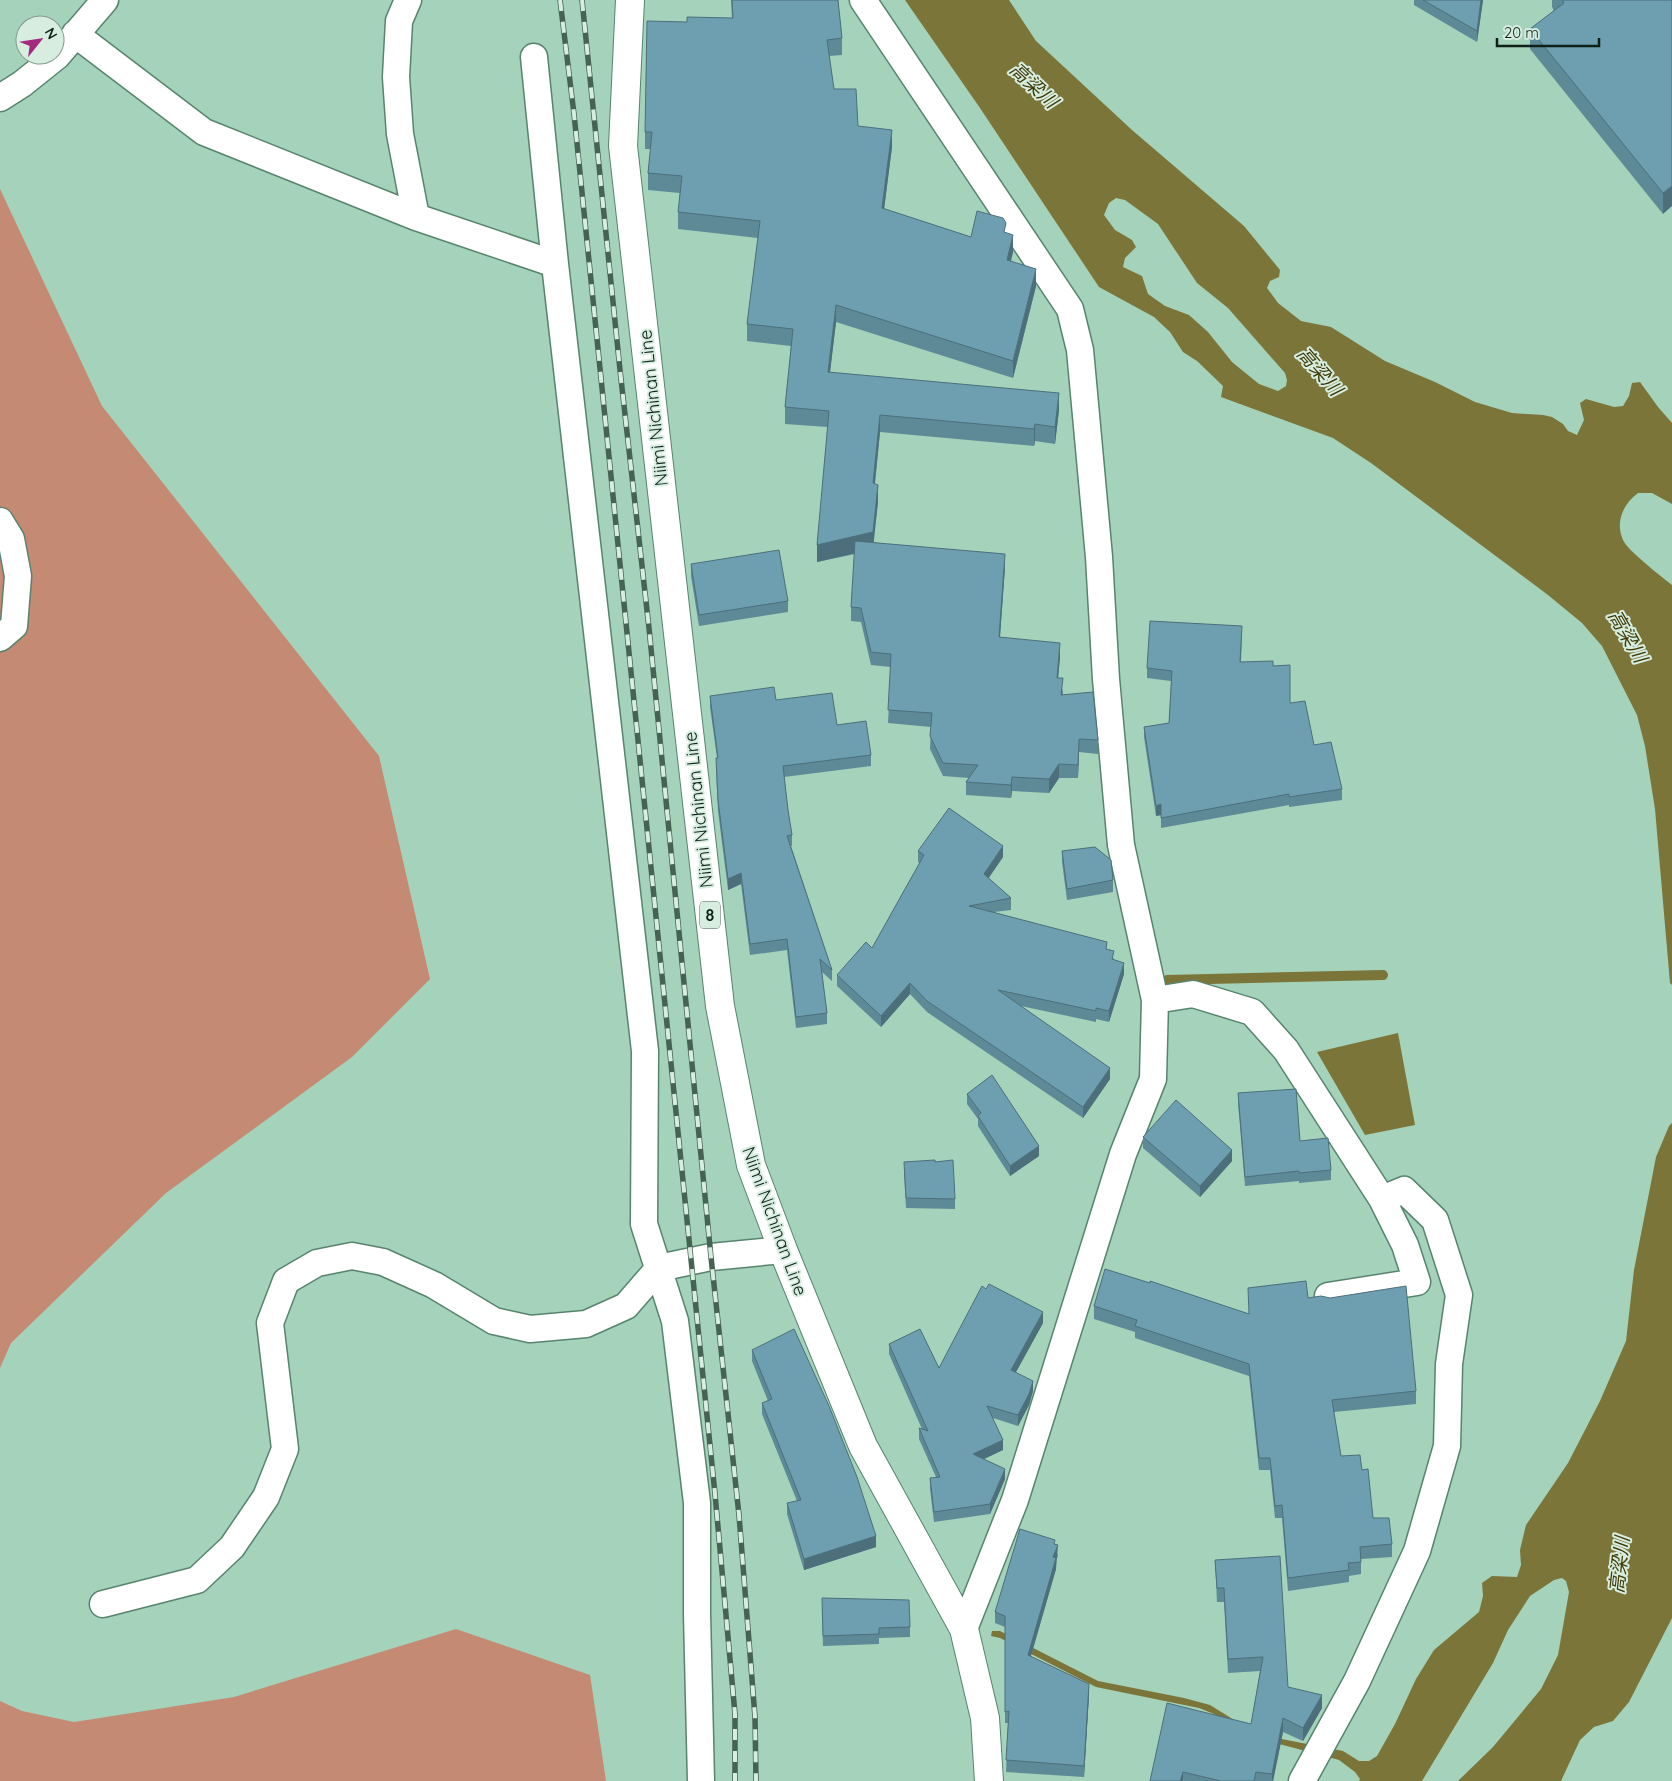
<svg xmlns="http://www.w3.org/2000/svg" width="1672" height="1781" font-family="Quicksand,'Noto Sans JP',sans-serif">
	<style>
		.green { fill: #c48a74 }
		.water { fill: #7c7539; fill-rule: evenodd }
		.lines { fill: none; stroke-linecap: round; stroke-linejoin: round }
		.stream { stroke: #7c7539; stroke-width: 10 }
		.street-casing { stroke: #58846e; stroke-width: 29 }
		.primary-casing { stroke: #58846e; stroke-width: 30 }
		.street { stroke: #fff; stroke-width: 26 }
		.primary { stroke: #fff; stroke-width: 28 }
		.rail-casing { stroke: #456253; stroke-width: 5.5 }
		.rail { stroke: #d6ede0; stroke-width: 4; stroke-dasharray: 11; stroke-linecap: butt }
		.wall { fill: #5e8997 }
		.shaded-wall { fill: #4c6f7b }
		.building { fill: #6d9fb0; stroke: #4c6f7b }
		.labels { text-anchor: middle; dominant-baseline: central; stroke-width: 4; stroke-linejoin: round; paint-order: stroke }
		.shield { fill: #d6ede0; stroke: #4a5e53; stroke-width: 1 }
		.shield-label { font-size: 16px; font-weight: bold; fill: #0e2017 }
		.street-label { font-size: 18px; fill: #0e2017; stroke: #d6ede0 }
		.water-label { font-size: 19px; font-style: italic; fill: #403a08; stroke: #d6ede0 }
	</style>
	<rect width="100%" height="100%" fill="#a4d2ba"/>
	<path class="green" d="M 0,189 L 102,406 L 379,756 L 430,979 L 352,1057 L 166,1193 L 11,1343 L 0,1368 Z
		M 456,1629 L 590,1675 L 606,1781 L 0,1781 L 0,1701 L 22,1711 L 74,1722 L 234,1697 Z"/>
	<path class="water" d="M 905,0 L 1009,0 L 1036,41 L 1132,130 L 1244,226 L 1280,270 L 1279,277 L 1270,281 L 1267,288 L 1278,303 L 1301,321 L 1331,327 L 1385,361 L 1435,382 L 1475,402 L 1512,413 L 1543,415 L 1552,417 L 1563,424 L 1568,431 L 1577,435 L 1584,420 L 1580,403 L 1586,399 L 1614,407 L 1623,406 L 1629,396 L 1632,383 L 1640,382 L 1658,407 L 1672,423 L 1672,504 L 1652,493 L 1638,493 C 1623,504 1615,522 1623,540 C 1627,550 1662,577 1672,585 L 1672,985 L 1670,983 L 1655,809 L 1645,746 L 1637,715 L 1602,646 L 1582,623 L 1548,595 L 1371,463 L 1333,438 L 1221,397 L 1223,386 L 1197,361 L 1183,352 L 1170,332 L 1154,317 L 1099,287 L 980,108 ZM 1116,198 L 1125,200 L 1158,224 L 1197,283 L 1228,308 L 1285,373 L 1287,380 L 1286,386 L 1278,391 L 1259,384 L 1232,362 L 1208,332 L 1189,315 L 1165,306 L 1148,294 L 1142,276 L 1123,267 L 1125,258 L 1136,247 L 1132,240 L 1115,230 L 1104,215 L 1109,203 Z
		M 1398,1033 L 1415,1125 L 1365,1135 L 1317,1052 Z
		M 1672,1123 L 1672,1618 L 1629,1702 L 1613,1721 L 1594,1727 L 1580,1740 L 1561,1781 L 1458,1781 L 1493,1747 L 1541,1689 L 1558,1655 L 1569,1592 L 1566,1581 L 1562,1578 L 1554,1580 L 1530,1596 L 1508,1630 L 1493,1663 L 1422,1781 L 1359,1781 L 1360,1779 L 1355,1772 L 1339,1760 L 1249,1736 L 1214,1714 L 1199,1708 L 1096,1687 L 1000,1638 L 991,1636 L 992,1631 L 1000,1631 L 1098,1681 L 1184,1698 L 1210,1705 L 1231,1718 L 1250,1733 L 1343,1751 L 1359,1761 L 1369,1761 L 1377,1756 L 1395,1724 L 1416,1679 L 1434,1650 L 1479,1612 L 1483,1596 L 1482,1583 L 1492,1576 L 1517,1577 L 1521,1565 L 1520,1550 L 1526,1525 L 1568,1463 L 1600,1401 L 1626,1341 L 1634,1270 L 1656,1157 L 1669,1126 Z"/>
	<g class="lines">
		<path class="stream" d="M 1167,980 L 1383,975"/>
		<defs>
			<path id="street" d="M 408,0 L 399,21 L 396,77 L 400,134 L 416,217
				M 863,0 L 1070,309 L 1080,350 L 1099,557 L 1106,679 L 1121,845 L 1155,1000 L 1153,1079 L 1123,1154 L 1015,1500 L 964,1629
				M 75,34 L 204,132 L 416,217 L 555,264
				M 534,57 L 555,264 L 645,1051 L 644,1224 L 675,1321 L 697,1503 L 697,1614 L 701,1781
				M 0,98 L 22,84 L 57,56 L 105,0
				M 0,521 L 11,539 L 18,576 L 14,626 L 0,638
				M 1155,1000 L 1193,994 L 1252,1012 L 1286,1050 L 1382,1199 L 1405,1245 L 1417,1282 L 1328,1296
				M 103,1604 L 197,1580 L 232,1547 L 266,1497 L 285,1449 L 270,1323 L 286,1281 L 317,1263 L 352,1256 L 383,1262 L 434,1285 L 494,1321 L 530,1329 L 586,1324 L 626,1306 L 659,1268 L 711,1257 L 783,1250
				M 1302,1781 L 1357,1681 L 1417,1551 L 1447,1446 L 1449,1364 L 1459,1295 L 1435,1220 L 1404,1190 L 1382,1199"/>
			<path id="primary" d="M 630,0 L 623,146 L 720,1006 L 751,1165 L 783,1250 L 863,1446 L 964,1629 L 985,1718 L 989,1781"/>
		</defs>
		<use href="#street" class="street-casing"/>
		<use href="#primary" class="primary-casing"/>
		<use href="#street" class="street"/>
		<use href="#primary" class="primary"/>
		<defs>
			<path id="rail" d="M 560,0 L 574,114 L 715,1494 L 735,1714 L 735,1781
				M 582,0 L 620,370 L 649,628 L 711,1257 L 739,1515 L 755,1717 L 756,1781"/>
		</defs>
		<use href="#rail" class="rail-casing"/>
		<use href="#rail" class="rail"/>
	</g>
	<path class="wall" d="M 731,0 L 838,0 L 842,38 L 842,55 L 829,56 L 834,89 L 858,126 L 892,147 L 884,209 L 971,237 L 1006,233 L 1013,252 L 1011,261 L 1036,286 L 1013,378 L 836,322 L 830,372 L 1059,410 L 1055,444 L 1035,441 L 1034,446 L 880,432 L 875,484 L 878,502 L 873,542 L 1005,567 L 1000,637 L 1060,657 L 1058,678 L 1063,691 L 1063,695 L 1098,740 L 1098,754 L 1079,752 L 1078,778 L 1059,778 L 1049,793 L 1012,791 L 1011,798 L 966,795 L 966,782 L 969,778 L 943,776 L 930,749 L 931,727 L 888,723 L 891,667 L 871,665 L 861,622 L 851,621 L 851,607 L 855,554 L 817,562 L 828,427 L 785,424 L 785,407 L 791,346 L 747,341 L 747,324 L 758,238 L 678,229 L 678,212 L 680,193 L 648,190 L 648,173 L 651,149 L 645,149 L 645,132 L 687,22 L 732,18 Z
		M 1414,0 L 1483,0 L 1477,42 L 1414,5 Z
		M 1552,0 L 1672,0 L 1663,214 L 1530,49 L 1530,29 L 1554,11 L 1552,7 Z
		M 691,564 L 788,601 L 788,612 L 699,626 L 691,576 Z
		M 1242,636 L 1241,662 L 1273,666 L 1290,703 L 1314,745 L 1342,789 L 1342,800 L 1289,807 L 1289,805 L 1161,828 L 1161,815 L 1156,816 L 1144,737 L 1144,727 L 1169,723 L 1171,681 L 1147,678 L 1147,668 Z
		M 710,696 L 776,700 L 837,725 L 871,755 L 871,766 L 784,777 L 788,810 L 792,835 L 792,846 L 791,846 L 832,970 L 832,981 L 822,972 L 827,1013 L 827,1024 L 796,1028 L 787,950 L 750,955 L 741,884 L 728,890 L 718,811 L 716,769 L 716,758 L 717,758 L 710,707 Z
		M 918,851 L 1003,857 L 988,878 L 1011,898 L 1011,910 L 994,912 L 1107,949 L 1124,974 L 1109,1022 L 1096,1019 L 1096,1022 L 1021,1006 L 1110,1079 L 1083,1118 L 927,1012 L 910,994 L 881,1027 L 837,986 L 837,975 L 872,948 L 920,863 L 918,862 Z
		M 1062,851 L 1113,880 L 1113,892 L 1067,900 L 1062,862 Z
		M 1238,1093 L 1300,1141 L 1331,1170 L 1331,1180 L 1299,1183 L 1299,1181 L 1245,1186 L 1238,1103 Z
		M 967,1094 L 1039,1156 L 1010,1176 L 978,1126 L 978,1119 L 967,1104 Z
		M 1143,1137 L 1232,1161 L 1200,1197 L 1143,1148 Z
		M 935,1162 L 955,1199 L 955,1209 L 906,1208 L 904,1172 Z
		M 1308,1298 L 1416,1391 L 1416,1404 L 1334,1412 L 1341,1456 L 1362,1470 L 1373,1518 L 1392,1544 L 1392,1557 L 1361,1559 L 1361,1574 L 1349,1576 L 1349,1582 L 1288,1591 L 1282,1518 L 1275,1518 L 1270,1470 L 1259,1470 L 1249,1376 L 1135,1338 L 1135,1332 L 1094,1319 L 1094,1306 L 1249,1314 Z
		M 1043,1323 L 1016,1372 L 1033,1391 L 1029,1405 L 1018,1426 L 993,1418 L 1003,1450 L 984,1459 L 1005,1479 L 990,1514 L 934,1522 L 930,1489 L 930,1478 L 936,1477 L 919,1439 L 919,1428 L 922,1429 L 889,1354 L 889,1344 L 939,1368 Z
		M 752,1350 L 876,1547 L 804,1570 L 787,1514 L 787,1503 L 797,1501 L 762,1414 L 762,1403 L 768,1401 L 752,1361 Z
		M 1055,1544 L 1058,1556 L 1056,1560 L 1056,1569 L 1031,1656 L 1089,1695 L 1084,1777 L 1006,1772 L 1008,1723 L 1005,1723 L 1005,1627 L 995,1623 L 995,1612 Z
		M 1215,1560 L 1288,1687 L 1322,1708 L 1303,1741 L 1283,1732 L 1273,1781 L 1150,1781 L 1251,1724 L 1260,1671 L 1228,1673 L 1224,1602 L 1217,1602 Z
		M 822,1608 L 910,1627 L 910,1637 L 879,1638 L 879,1644 L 823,1646 Z"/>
	<path class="shaded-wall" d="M 1481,0 L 1483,0 L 1477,42 L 1477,31 Z
		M 892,130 L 892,147 L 882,225 L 882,208 Z
		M 1672,186 L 1672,206 L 1663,214 L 1663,193 Z
		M 1013,235 L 1013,252 L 1007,277 L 1007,260 Z
		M 1036,269 L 1036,286 L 1013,378 L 1013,361 Z
		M 836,305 L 836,322 L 828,389 L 828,372 Z
		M 1059,393 L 1059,410 L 1055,444 L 1055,427 Z
		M 880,415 L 880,432 L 873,500 L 873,483 Z
		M 1035,424 L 1035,441 L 1034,446 L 1034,429 Z
		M 878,485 L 878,502 L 873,549 L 817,562 L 817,545 Z
		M 1005,554 L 1005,567 L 999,650 L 999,637 Z
		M 1060,643 L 1060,657 L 1057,691 L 1057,678 Z
		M 1079,739 L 1079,752 L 1078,778 L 1078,765 Z
		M 1059,764 L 1059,778 L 1049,793 L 1049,779 Z
		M 1012,777 L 1012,791 L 1011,798 L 1011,785 Z
		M 1161,804 L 1161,815 L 1156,816 L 1156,806 Z
		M 1003,846 L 1003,857 L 984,885 L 984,874 Z
		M 741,873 L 741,884 L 728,890 L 728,879 Z
		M 1124,963 L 1124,974 L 1109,1022 L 1109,1011 Z
		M 910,983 L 910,994 L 881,1027 L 881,1016 Z
		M 1110,1068 L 1110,1079 L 1083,1118 L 1083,1107 Z
		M 1039,1146 L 1039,1156 L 1010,1176 L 1010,1166 Z
		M 1232,1150 L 1232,1161 L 1200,1197 L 1200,1186 Z
		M 1043,1312 L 1043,1323 L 1011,1381 L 1011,1370 Z
		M 1033,1381 L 1033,1391 L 1029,1405 L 1018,1426 L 1018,1415 Z
		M 1003,1440 L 1003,1450 L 973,1464 L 973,1454 Z
		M 1005,1469 L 1005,1479 L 990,1514 L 990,1504 Z
		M 876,1536 L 876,1547 L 804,1570 L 804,1559 Z
		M 1058,1545 L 1056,1569 L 1028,1666 L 1028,1655 L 1053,1557 Z
		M 1089,1684 L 1089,1695 L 1084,1777 L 1084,1766 Z
		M 1322,1695 L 1322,1708 L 1303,1741 L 1303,1728 Z
		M 1283,1718 L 1283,1732 L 1273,1781 L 1272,1781 L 1272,1774 Z
		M 1183,1772 L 1183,1781 L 1180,1781 Z"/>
	<path class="building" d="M 732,0 L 838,0 L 842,38 L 827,40 L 834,89 L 856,89 L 858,126 L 892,130 L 882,208 L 971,237 L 977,211 L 1003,218 L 1006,223 L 1004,232 L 1013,235 L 1007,260 L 1036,269 L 1013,361 L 836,305 L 828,372 L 1059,393 L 1055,427 L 1035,424 L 1034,429 L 880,415 L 873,483 L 878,485 L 873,532 L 817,545 L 829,411 L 785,407 L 793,329 L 747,324 L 760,221 L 678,212 L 682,176 L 648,173 L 652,132 L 645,132 L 647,21 L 687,22 L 687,17 L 733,18 Z
		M 1423,0 L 1481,0 L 1477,31 Z
		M 1562,0 L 1672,0 L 1672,186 L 1663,193 L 1530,29 L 1564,3 Z
		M 855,541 L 1005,554 L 999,637 L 1060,643 L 1057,678 L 1063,678 L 1061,695 L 1093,692 L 1098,740 L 1079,739 L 1078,765 L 1059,764 L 1049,779 L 1012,777 L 1011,785 L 966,782 L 978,765 L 943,763 L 930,736 L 932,713 L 888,710 L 891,654 L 871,652 L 861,608 L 851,607 Z
		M 779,550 L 788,601 L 699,615 L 691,564 Z
		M 1150,621 L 1242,626 L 1240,662 L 1273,661 L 1273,666 L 1290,665 L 1290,703 L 1305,701 L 1314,745 L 1331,742 L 1342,789 L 1289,797 L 1289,794 L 1161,818 L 1161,804 L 1156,806 L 1144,727 L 1169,723 L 1172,671 L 1147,668 Z
		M 774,687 L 776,700 L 832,693 L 837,725 L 866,721 L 871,755 L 783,766 L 788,810 L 792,835 L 787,836 L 832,970 L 820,959 L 827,1013 L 796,1017 L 787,939 L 750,944 L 741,873 L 728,879 L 718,800 L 716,758 L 718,758 L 710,696 Z
		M 949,808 L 1003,846 L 984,874 L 1011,898 L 969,906 L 1107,942 L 1106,949 L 1114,951 L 1112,959 L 1124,963 L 1109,1011 L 1096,1008 L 1096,1011 L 998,990 L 1110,1068 L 1083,1107 L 927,1001 L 910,983 L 881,1016 L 837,975 L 866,942 L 872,948 L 924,855 L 918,851 Z
		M 1095,847 L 1111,860 L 1113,880 L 1067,889 L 1062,851 Z
		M 992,1075 L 1039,1146 L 1010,1166 L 978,1116 L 981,1113 L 967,1094 Z
		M 1296,1089 L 1300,1141 L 1328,1138 L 1331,1170 L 1299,1173 L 1299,1171 L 1245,1177 L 1238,1093 Z
		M 1176,1100 L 1232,1150 L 1200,1186 L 1143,1137 Z
		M 935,1160 L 935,1162 L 953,1160 L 955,1199 L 906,1198 L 904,1162 Z
		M 1105,1269 L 1150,1283 L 1150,1281 L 1249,1314 L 1248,1288 L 1306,1281 L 1308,1298 L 1321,1296 L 1330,1298 L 1406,1286 L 1416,1391 L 1332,1400 L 1341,1456 L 1360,1455 L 1362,1470 L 1368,1469 L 1373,1518 L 1389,1518 L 1392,1544 L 1360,1547 L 1361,1562 L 1348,1563 L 1349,1570 L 1288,1578 L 1282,1505 L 1275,1506 L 1270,1458 L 1259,1458 L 1249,1364 L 1135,1326 L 1137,1320 L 1094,1306 Z
		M 989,1284 L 1043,1312 L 1011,1370 L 1033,1381 L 1029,1394 L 1018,1415 L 987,1406 L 1003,1440 L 973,1454 L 1005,1469 L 990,1504 L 934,1512 L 930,1478 L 940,1477 L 919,1428 L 928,1431 L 889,1344 L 920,1329 L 939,1368 L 982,1286 L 986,1289 Z
		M 794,1329 L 829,1406 L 857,1477 L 876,1536 L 804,1559 L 787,1503 L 801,1500 L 762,1403 L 772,1399 L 752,1350 Z
		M 1020,1529 L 1055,1540 L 1054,1544 L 1058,1545 L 1053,1557 L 1056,1558 L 1028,1655 L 1089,1684 L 1084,1766 L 1006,1760 L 1009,1711 L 1005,1712 L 1005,1616 L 995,1612 Z
		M 1280,1556 L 1288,1687 L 1322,1695 L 1303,1728 L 1283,1718 L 1272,1774 L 1256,1772 L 1254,1781 L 1221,1781 L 1183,1772 L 1180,1781 L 1150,1781 L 1167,1703 L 1251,1724 L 1263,1657 L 1228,1659 L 1224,1588 L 1217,1588 L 1215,1560 Z
		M 822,1598 L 909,1600 L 910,1627 L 879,1628 L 879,1634 L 823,1636 Z"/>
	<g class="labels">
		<rect class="shield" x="700" y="901.5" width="20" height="27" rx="4"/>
		<g class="shield-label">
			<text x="710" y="915">8</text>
		</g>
		<g class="street-label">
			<text transform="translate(653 408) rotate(-96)">Niimi Nichinan Line</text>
			<text transform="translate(698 810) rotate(-96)">Niimi Nichinan Line</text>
			<text transform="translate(775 1221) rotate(70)">Niimi Nichinan Line</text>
		</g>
		<g class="water-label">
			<text transform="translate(1034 85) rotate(43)">高梁川</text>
			<text transform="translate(1320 371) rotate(49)">高梁川</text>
			<text transform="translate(1628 636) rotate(60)">高梁川</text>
			<text transform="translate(1619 1565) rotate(-84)">高梁川</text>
		</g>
	</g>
	<g transform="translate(40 40) rotate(60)"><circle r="24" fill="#d6ede0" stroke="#869b90"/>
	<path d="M0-4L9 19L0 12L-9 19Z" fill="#a32a7f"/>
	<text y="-8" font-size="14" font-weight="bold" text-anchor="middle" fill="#0e2017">N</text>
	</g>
	<path d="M1497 38v8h102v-8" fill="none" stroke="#0e2017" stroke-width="2.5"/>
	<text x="1504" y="38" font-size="15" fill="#0e2017" stroke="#d6ede0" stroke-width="4" paint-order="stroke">20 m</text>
</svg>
